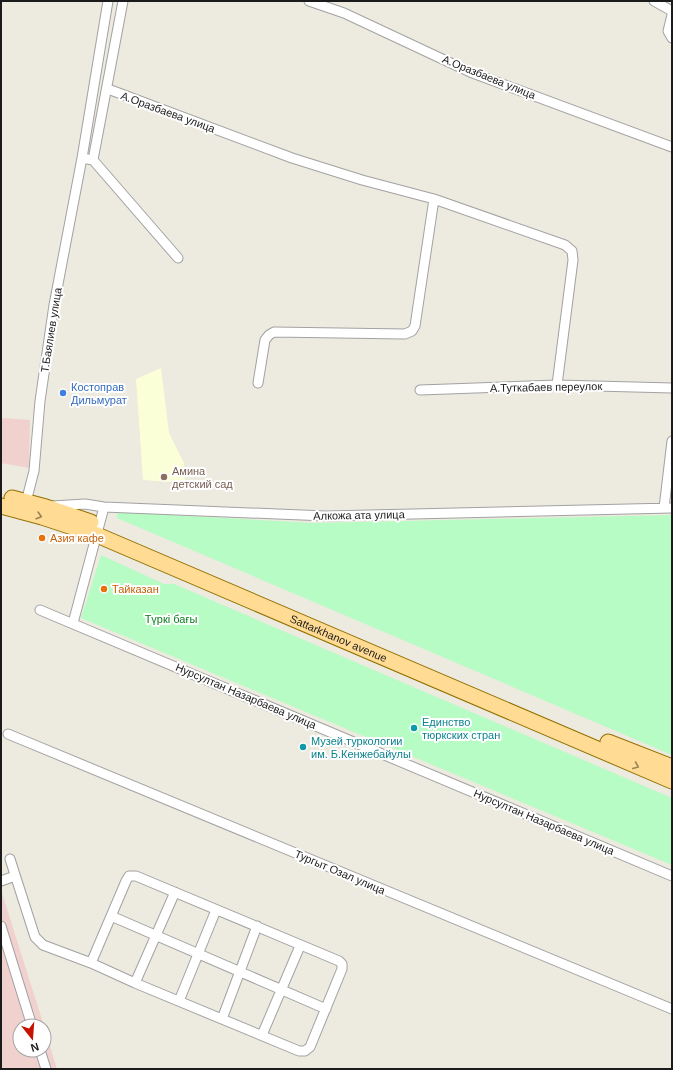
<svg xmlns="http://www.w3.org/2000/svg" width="673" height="1070" font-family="Arial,sans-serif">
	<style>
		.commercial { fill: #f0d1cd }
		.education { fill: #fbffd7 }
		.park { fill: #b7fcc4 }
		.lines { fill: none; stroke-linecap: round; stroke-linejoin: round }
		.street-casing { stroke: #a2a2a2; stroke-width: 11 }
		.primary-casing { stroke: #927000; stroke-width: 17 }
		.street { stroke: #fff; stroke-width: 9 }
		.primary { stroke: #ffdb93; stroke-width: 15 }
		.oneway { stroke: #98855d }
		.shop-dot { fill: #3f7fe0; stroke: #fff; stroke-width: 1.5 }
		.education-dot { fill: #8d6e63; stroke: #fff; stroke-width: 1.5 }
		.food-dot { fill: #e8710a; stroke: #fff; stroke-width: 1.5 }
		.culture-dot { fill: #0f9aa8; stroke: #fff; stroke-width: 1.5 }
		.labels { text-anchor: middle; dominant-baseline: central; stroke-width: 4; stroke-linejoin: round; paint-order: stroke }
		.street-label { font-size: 11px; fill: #1b1b1b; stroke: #fff }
		.shop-label { font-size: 11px; fill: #366cbe; stroke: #fff; text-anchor: start }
		.education-label { font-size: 11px; fill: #785e54; stroke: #fff; text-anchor: start }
		.food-label { font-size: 11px; fill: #c56008; stroke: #fff; text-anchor: start }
		.park-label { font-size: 11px; fill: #057d1b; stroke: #fff }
		.culture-label { font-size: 11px; fill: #0d838f; stroke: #fff; text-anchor: start }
	</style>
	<rect width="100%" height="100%" fill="#edeadf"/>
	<path class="commercial" d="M 1,418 L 30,420 L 29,468 L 1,463 Z
		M 1,890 L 44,1026 L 20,1026 L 20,1050 L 44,1050 L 44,1027 L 57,1069 L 1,1069 Z"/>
	<path class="education" d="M 161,368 L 169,433 L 184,463 L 185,483 L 143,480 L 136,379 Z"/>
	<path class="park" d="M 117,512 L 313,523 L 672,515 L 672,755 L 117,518 Z
		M 101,555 L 164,584 L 174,584 L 672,798 L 672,865 L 81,618 Z"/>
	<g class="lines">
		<defs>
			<path id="street" d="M 309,1 L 344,13 L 470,72 L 672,147
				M 654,1 L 672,11
				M 672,15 L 668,31 L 672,38
				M 108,89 L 292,158 L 362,180 L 434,199 L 565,245 L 572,251 L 573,260 L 557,385
				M 82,158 L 108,1
				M 93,160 L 178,258
				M 258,383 L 265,340 L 269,335 L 274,332 L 405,334 L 412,331 L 415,326 L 434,199
				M 420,390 L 557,385 L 672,388
				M 26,502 L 34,471 L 40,401 L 54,305 L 82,158 L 93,160 L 123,1
				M 52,506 L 85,504 L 104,507 L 326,516 L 672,508
				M 664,508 L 672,441
				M 40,610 L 672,876
				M 73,623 L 104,507
				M 8,734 L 672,1009
				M 10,859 L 35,937 L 43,945 L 91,963 L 135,983 L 299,1051 L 305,1051 L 310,1047 L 342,969 L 342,964 L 339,961 L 136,876 L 129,876 L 126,881 L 91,963
				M 1,881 L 15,876
				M 111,916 L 326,1009
				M 1,926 L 32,1026
				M 135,983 L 175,892
				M 179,1001 L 216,910
				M 222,1019 L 257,926
				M 262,1035 L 300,946
				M 40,1050 L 46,1069"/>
			<g id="primary">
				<path d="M 12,498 L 46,507 L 91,522"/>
				<path id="s1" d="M 1,506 L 42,517 L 97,535 L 672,781"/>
				<path d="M 608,742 L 672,767"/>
			</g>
		</defs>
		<use href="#street" class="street-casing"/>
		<use href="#primary" class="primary-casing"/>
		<use href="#street" class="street"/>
		<use href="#primary" class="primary"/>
	</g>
	<defs><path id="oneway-chevron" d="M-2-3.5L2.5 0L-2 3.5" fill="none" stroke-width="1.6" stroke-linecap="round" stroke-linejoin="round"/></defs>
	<g class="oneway">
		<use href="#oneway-chevron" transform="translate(39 516) rotate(16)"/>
		<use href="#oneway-chevron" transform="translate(636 766) rotate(23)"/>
	</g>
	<circle class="shop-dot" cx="63" cy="393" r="4"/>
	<circle class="education-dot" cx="164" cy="477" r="4"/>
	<g class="food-dot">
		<circle cx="42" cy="538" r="4"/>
		<circle cx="104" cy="589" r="4"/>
	</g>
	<g class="culture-dot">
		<circle cx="414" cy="728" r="4"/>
		<circle cx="303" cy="747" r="4"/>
	</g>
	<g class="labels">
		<g class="street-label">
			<text transform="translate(489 77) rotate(22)">А.Оразбаева улица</text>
			<text transform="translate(168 112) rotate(20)">А.Оразбаева улица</text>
			<text transform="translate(51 330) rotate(-81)">Т.Баялиев улица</text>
			<text transform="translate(546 387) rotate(-1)">А.Туткабаев переулок</text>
			<text transform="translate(359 515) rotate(-1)">Алкожа ата улица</text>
			<text stroke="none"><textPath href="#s1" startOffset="363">Sattarkhanov avenue</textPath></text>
			<text transform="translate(246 696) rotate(23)">Нурсултан Назарбаева улица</text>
			<text transform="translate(544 822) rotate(23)">Нурсултан Назарбаева улица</text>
			<text transform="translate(340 872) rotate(23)">Тургыт Озал улица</text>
		</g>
		<g class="shop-label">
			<text x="71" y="387">Костоправ<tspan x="71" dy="13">Дильмурат</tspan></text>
		</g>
		<g class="education-label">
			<text x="172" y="471">Амина<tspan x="172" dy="13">детский сад</tspan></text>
		</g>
		<g class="food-label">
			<text x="50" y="538">Азия кафе</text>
			<text x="112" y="589">Тайказан</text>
		</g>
		<g class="park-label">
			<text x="171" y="619">Түркі бағы</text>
		</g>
		<g class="culture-label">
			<text x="422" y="722">Единство<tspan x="422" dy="13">тюркских стран</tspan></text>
			<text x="311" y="741">Музей туркологии<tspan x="311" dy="13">им. Б.Кенжебайулы</tspan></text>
		</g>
	</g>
	<rect width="673" height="1070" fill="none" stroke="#1b1b1b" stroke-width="4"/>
	<g transform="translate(32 1038) rotate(163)"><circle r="19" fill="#ffffff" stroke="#a4a4a4"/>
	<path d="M0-3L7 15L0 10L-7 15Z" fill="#c61300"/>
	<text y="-6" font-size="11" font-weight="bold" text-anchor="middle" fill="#1b1b1b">N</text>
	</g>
</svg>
